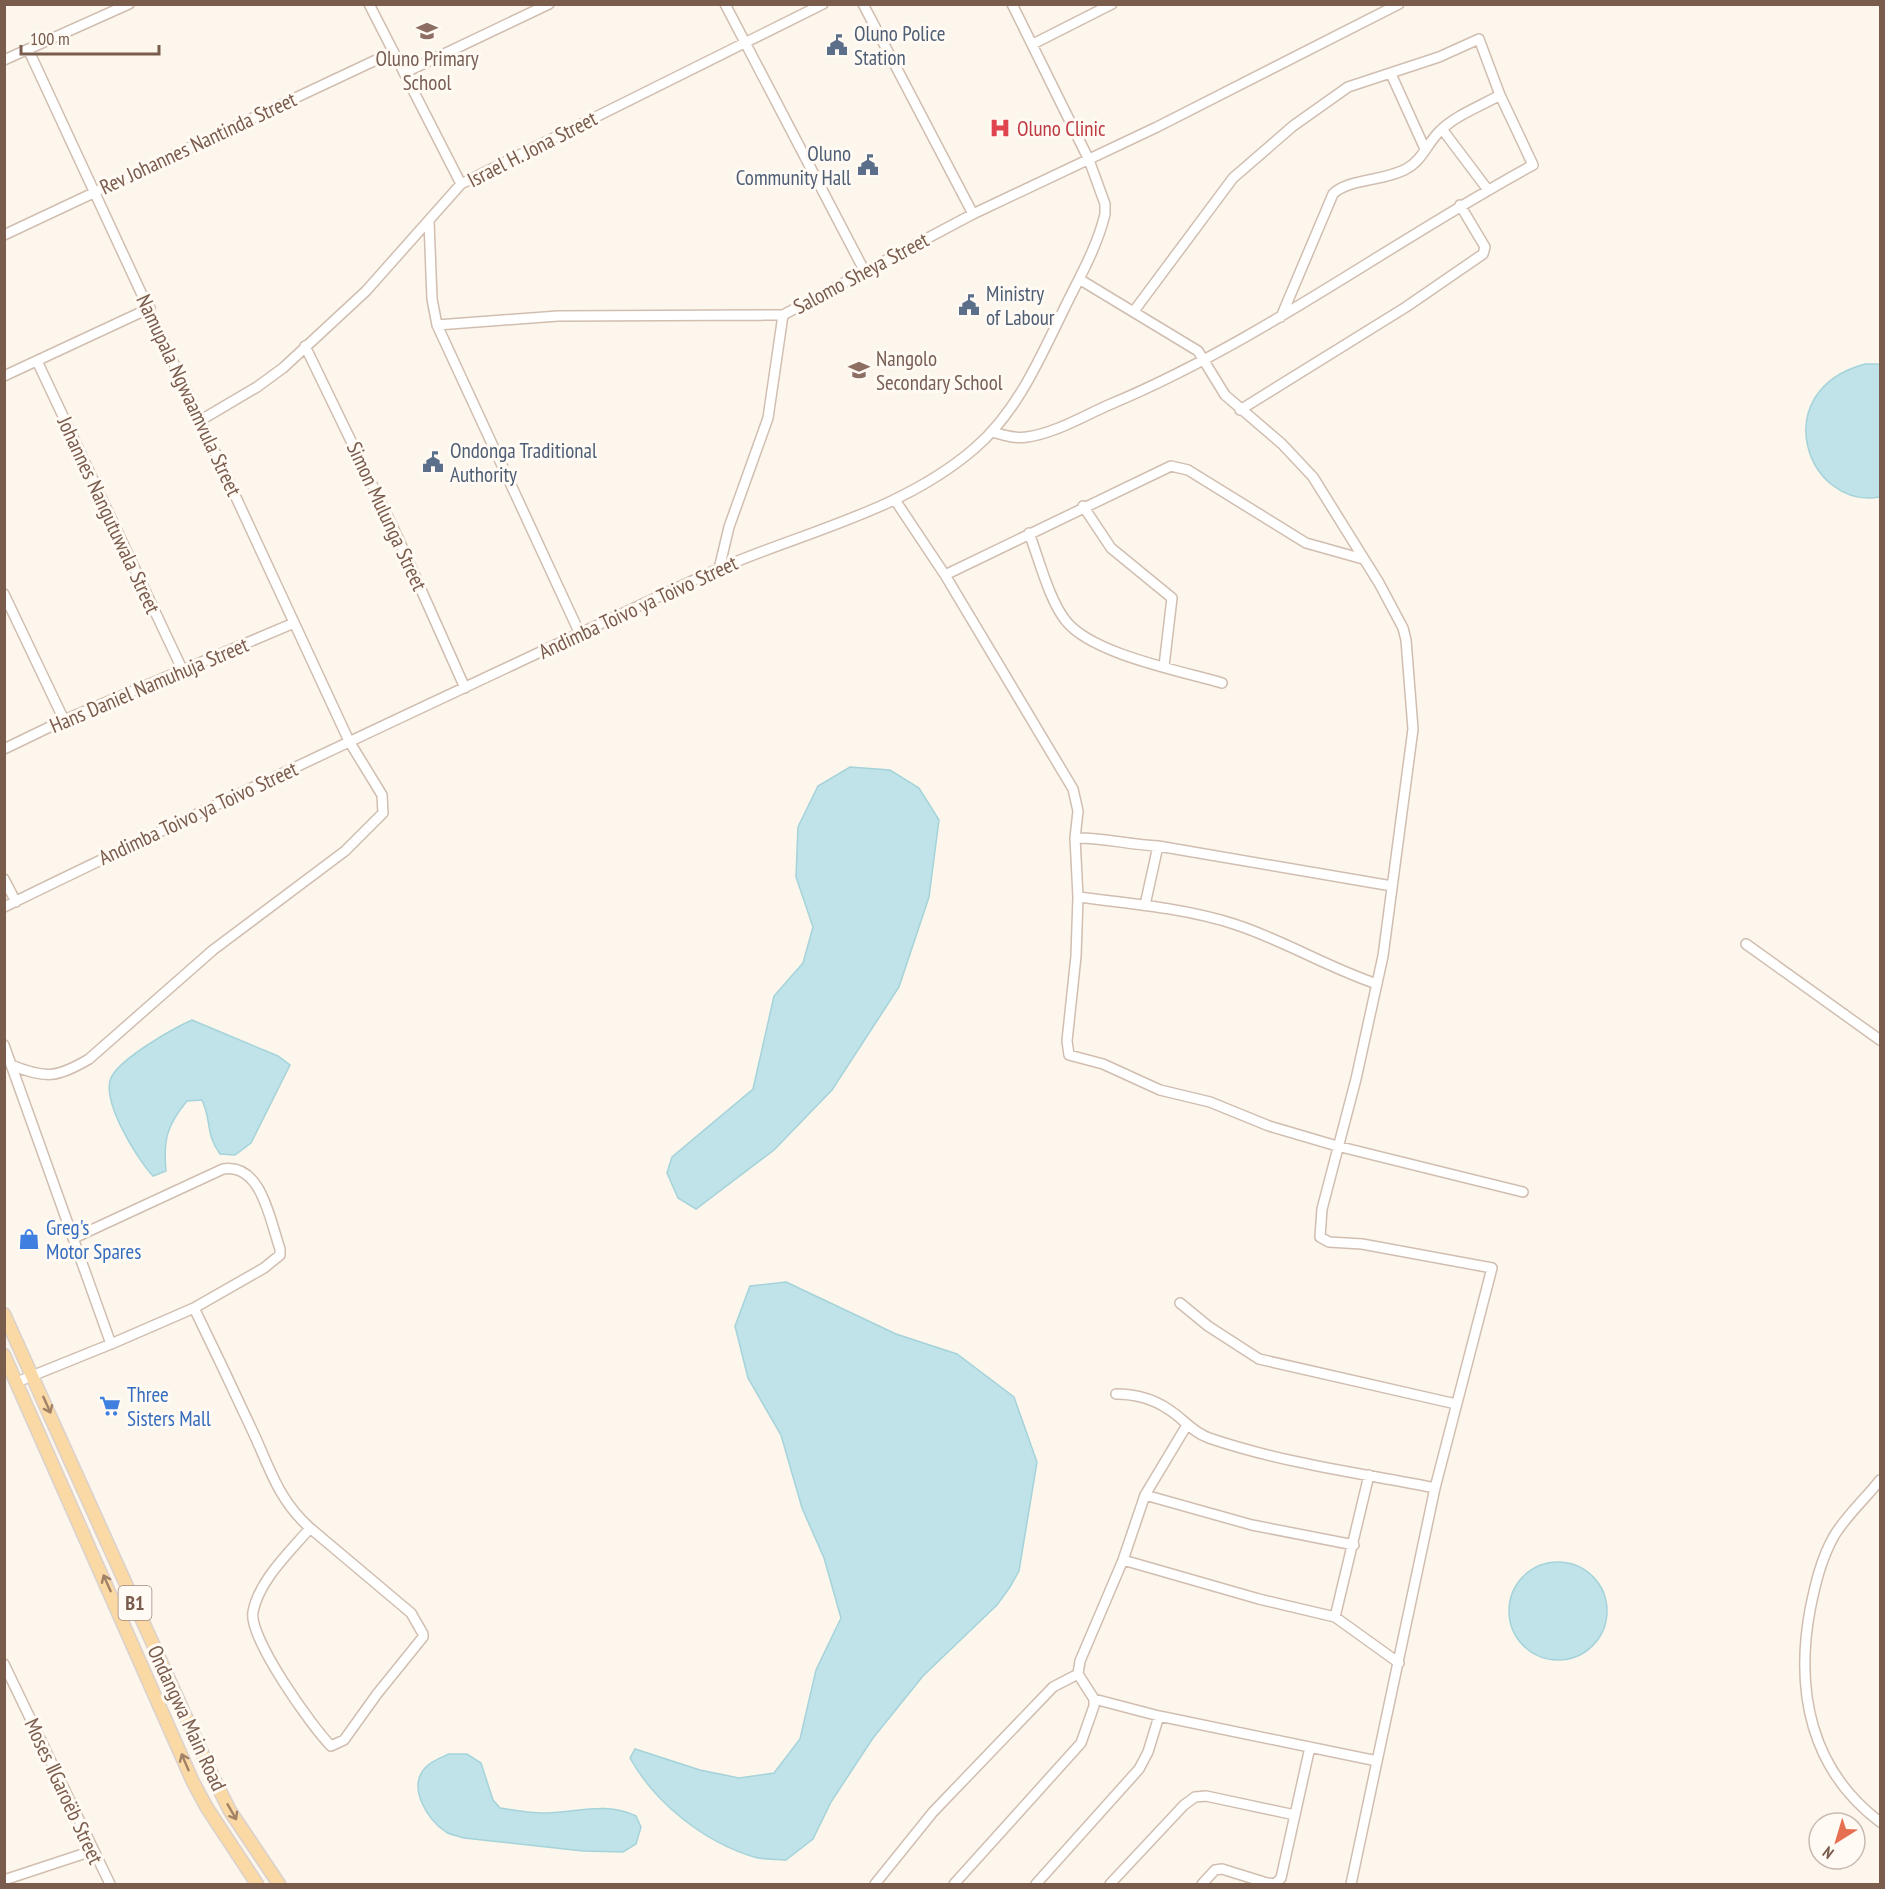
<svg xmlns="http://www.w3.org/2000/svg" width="1885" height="1889" font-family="'PT Sans Narrow',sans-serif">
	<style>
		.water { fill: #bfe3e8; stroke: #a5d3da; stroke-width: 1.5 }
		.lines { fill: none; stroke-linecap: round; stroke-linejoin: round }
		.minor-casing { stroke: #d1beb0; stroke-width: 12 }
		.major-casing { stroke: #dad1cd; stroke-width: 15 }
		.minor { stroke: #fff; stroke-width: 9 }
		.major { stroke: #fbd9a5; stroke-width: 12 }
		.oneway { stroke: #a18267 }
		.labels { text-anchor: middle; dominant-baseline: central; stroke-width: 6; stroke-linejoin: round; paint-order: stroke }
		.shield { fill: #fffaf3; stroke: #a28b7f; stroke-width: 1.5 }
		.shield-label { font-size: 20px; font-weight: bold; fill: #7a5c4d }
		.service-label { font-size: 21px; fill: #4e5e75; stroke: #fffaf3; text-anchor: start }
		.education-label { font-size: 21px; fill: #785e54; stroke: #fffaf3 }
		.health-label { font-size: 21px; fill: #be3a42; stroke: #fffaf3; text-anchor: start }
		.street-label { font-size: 21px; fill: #7a5c4d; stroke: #fffaf3 }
		.shop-label { font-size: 21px; fill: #366cbe; stroke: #fffaf3; text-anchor: start }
	</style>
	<rect width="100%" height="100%" fill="#fdf6ec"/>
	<path class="water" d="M 1865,364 L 1880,364 L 1880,497 C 1807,510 1765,391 1865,364 Z
		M 850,767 L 890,770 L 919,788 L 939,820 L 929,897 L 899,987 L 832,1090 L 774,1150 L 696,1209 L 678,1198 L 667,1173 L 672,1157 L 753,1089 L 774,996 L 803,963 L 813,927 L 796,877 L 798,827 L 818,786 Z
		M 192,1020 L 278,1056 L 290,1065 L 251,1143 L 235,1155 L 220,1154 C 205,1133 212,1122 202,1100 L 187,1101 C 167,1125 163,1140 166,1171 L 153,1176 C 137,1159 99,1098 112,1076 C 123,1057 172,1029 192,1020 Z
		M 786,1282 L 896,1334 L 957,1354 L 1014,1397 L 1037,1462 L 1019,1571 L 1010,1587 L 997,1605 L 923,1676 L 873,1738 L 831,1802 L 813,1839 L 786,1860 C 776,1859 763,1860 754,1857 C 704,1842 655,1803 630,1758 L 635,1749 L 700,1770 L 739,1778 L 774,1773 L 800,1739 L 816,1670 L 841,1618 L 824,1558 L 802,1508 L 781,1435 L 748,1378 L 735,1326 L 750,1286 Z
		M1509 1611a49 49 0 1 1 98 0a49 49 0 1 1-98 0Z
		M 449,1754 L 467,1754 L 481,1763 L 493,1800 L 500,1808 C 514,1810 529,1813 543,1813 C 575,1813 606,1801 636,1816 L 641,1827 L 636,1844 L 623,1852 L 583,1851 L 464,1838 C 459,1836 451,1835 446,1832 C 428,1820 407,1788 425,1768 C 431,1761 440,1758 449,1754 Z"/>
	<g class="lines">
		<defs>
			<path id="minor" d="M 369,4 L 461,184
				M 725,4 L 865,272
				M 863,4 L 973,214
				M 1033,44 L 1112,4
				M 4,60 L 129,4
				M 404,73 L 549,4
				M 1391,74 L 1425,149
				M 1442,129 L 1488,190
				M 429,221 L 432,299 L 437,325 L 580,634
				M 4,235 L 393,52
				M 1079,279 L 1198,351 L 1225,395 L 1282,444 L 1313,477 L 1379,583 L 1403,628 L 1406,640 L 1413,729 L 1383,956 L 1356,1079 L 1322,1209 L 1320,1237 L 1329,1242 L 1362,1244 L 1492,1268 L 1435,1488 L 1351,1884
				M 1281,317 L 1333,194 C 1347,179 1385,181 1406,169 C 1422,161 1428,142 1440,131 C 1456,115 1481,106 1500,95
				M 437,325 L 558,316 L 783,315 L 973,214 L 1157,127 L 1399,4
				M 305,346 L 398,538 L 465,688
				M 37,361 L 182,669
				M 4,376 L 150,308
				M 1240,410 L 1406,307 L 1483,254 L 1485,247 L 1460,205
				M 201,420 L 257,387 L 283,368 L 366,291 L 461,184 L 823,4
				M 992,432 C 1003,435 1015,439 1027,437 C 1056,433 1085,415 1111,404 C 1261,341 1391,242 1533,165 L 1500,95 L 1479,39 L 1439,57 L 1348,87 L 1293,126 L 1233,178 L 1134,311
				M 895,500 L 945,575 L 1073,789 L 1078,811 L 1075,838 L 1078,897 L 1076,956 L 1067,1041 L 1069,1055 L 1103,1064 L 1160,1090 L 1210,1102 L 1269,1126 L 1337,1146 L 1523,1192
				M 1083,506 L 1111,548 L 1172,598 L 1164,666
				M 1029,533 C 1039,559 1049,600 1066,621 C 1092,654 1181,671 1222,683
				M 719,569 L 729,527 L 768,418 L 783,315
				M 945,575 L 1171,466 L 1188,470 L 1306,543 L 1363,559
				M 4,594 L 64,720
				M 4,749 L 64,720 L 294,623
				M 1075,838 C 1101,837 1130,845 1158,846 L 1392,886
				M 4,879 L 16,902
				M 1078,897 C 1128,903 1190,909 1237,925 C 1285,941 1329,968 1377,984
				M 1145,905 L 1158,846
				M 4,907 C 237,793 472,684 707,574 C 797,533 899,514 975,448 C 1020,409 1042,353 1068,301 C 1082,273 1098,244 1105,214 L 1105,204 L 1089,160 L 1012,4
				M 1746,944 L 1880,1040
				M 4,1045 L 111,1344 L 17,1382
				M 11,1065 C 46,1079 57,1078 89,1059 L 213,950 L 345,851 L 383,813 L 382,795 L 349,741 L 28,49
				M 74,1238 L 223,1169 C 262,1163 270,1221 280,1249 L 280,1255 L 264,1268 L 194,1308 C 214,1349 233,1389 252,1430 C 270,1468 277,1498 310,1528
				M 1180,1303 L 1208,1326 L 1259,1359 L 1456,1404
				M 111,1344 L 194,1308
				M 1116,1394 C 1134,1394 1153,1399 1168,1409 C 1184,1419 1192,1432 1209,1438 C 1282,1463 1360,1473 1435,1488
				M 1880,1480 C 1866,1498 1846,1516 1834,1536 C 1821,1559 1815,1585 1810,1610 C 1795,1692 1811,1770 1880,1822
				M 1145,1495 L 1252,1525 L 1354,1545
				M 310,1528 L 411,1613 L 423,1634 L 423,1637 L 377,1694 L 344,1740 L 331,1746 C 312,1727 248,1637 253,1612 C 259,1580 290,1552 310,1528 Z
				M 1123,1560 L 1259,1599 L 1335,1617 L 1399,1663
				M 1335,1617 L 1369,1475
				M 4,1664 L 110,1884
				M 1094,1699 L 1159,1716 L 1377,1761
				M 4,1880 L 92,1851
				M 875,1884 L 933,1812 L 1053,1687 L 1078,1674
				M 954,1884 L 1081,1743 L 1094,1706 L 1094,1699 L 1078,1674 L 1080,1661 L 1123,1560 L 1145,1495 L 1187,1425
				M 1036,1884 L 1139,1769 L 1148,1752 L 1159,1716
				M 1110,1884 L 1184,1805 L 1195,1797 L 1206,1796 L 1295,1815
				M 1202,1884 L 1215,1870 L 1222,1869 L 1267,1883 L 1275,1884 L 1281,1878 L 1310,1747"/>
			<path id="major" d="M 4,1314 L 213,1777 L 230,1811 L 279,1884
				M 4,1355 L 193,1782 L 207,1808 L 257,1884"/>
		</defs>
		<use href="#minor" class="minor-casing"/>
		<use href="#major" class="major-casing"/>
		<use href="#minor" class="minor"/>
		<use href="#major" class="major"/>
	</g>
	<defs><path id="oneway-shaft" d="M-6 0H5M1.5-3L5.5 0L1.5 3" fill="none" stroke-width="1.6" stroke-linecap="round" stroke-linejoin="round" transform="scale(1.5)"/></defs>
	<g class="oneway">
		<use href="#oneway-shaft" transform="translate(47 1405) rotate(66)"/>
		<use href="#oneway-shaft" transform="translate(107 1583) rotate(-114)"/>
		<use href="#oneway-shaft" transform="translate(185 1762) rotate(-113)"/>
		<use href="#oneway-shaft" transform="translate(232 1812) rotate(60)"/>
	</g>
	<defs>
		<symbol id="school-bare" viewBox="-9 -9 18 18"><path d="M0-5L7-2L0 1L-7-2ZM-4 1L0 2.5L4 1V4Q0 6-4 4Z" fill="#8d6e63" stroke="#fffaf3" stroke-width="2.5" paint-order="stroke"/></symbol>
		<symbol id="civic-bare" viewBox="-9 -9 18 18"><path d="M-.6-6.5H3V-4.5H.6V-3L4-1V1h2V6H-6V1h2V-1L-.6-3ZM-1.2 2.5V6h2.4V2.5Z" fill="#5c6f8a" stroke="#fffaf3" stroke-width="2.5" paint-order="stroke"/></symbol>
		<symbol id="hospital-bare" viewBox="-9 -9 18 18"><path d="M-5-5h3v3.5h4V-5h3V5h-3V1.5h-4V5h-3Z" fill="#e0444e" stroke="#fffaf3" stroke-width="2.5" paint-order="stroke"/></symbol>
		<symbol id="shop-bare" viewBox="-9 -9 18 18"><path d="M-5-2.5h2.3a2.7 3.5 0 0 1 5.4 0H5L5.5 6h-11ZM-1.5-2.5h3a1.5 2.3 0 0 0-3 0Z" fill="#3f7fe0" stroke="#fffaf3" stroke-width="2.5" paint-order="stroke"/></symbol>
		<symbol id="supermarket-bare" viewBox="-9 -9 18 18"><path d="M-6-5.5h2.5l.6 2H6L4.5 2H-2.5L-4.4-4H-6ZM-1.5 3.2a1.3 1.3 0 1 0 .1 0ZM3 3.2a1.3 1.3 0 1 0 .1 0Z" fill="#3f7fe0" stroke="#fffaf3" stroke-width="2.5" paint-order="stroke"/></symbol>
	</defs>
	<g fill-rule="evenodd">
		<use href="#school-bare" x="412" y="16" width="30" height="30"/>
		<use href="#civic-bare" x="822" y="30" width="30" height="30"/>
		<use href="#hospital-bare" x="985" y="113" width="30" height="30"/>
		<use href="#civic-bare" x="853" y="150" width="30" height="30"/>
		<use href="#civic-bare" x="954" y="290" width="30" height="30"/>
		<use href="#school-bare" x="844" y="355" width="30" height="30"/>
		<use href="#civic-bare" x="418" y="447" width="30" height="30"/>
		<use href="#shop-bare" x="14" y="1224" width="30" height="30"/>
		<use href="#supermarket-bare" x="95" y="1391" width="30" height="30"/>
	</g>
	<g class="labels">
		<rect class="shield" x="118.5" y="1586" width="33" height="34" rx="4.5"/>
		<g class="shield-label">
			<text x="135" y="1603">B1</text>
		</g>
		<g class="service-label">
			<text x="854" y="33">Oluno Police<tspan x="854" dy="24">Station</tspan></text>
			<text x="851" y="153" text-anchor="end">Oluno<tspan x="851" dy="24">Community Hall</tspan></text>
			<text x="986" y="293">Ministry<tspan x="986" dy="24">of Labour</tspan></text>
			<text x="450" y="450">Ondonga Traditional<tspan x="450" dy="24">Authority</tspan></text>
		</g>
		<g class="education-label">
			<text x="427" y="58">Oluno Primary<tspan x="427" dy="24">School</tspan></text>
			<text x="876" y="358" text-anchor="start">Nangolo<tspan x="876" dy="24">Secondary School</tspan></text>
		</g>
		<g class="health-label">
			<text x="1017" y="128">Oluno Clinic</text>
		</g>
		<g class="street-label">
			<text transform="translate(198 143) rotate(-25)">Rev Johannes Nantinda Street</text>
			<text transform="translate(532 149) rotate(-27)">Israel H. Jona Street</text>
			<text transform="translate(861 273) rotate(-28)">Salomo Sheya Street</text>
			<text transform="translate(189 395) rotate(65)">Namupala Ngwaamvula Street</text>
			<text transform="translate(109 515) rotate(65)">Johannes Nangutuwala Street</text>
			<text transform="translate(387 516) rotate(65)">Simon Mulunga Street</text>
			<text transform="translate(638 607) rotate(-25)">Andimba Toivo ya Toivo Street</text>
			<text transform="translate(149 685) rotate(-23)">Hans Daniel Namuhuja Street</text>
			<text transform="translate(198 813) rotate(-25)">Andimba Toivo ya Toivo Street</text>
			<text transform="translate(187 1718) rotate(65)">Ondangwa Main Road</text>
			<text transform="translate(64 1791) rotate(65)">Moses ǁGaroëb Street</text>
		</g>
		<g class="shop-label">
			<text x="46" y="1227">Greg's<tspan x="46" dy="24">Motor Spares</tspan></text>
			<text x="127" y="1394">Three<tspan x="127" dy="24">Sisters Mall</tspan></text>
		</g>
	</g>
	<rect width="1885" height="1889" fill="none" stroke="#7a5c4d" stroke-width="12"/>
	<g transform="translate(1837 1841) rotate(217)"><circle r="28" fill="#fffaf3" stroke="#cabbb1" stroke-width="1.5"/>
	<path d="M0-4.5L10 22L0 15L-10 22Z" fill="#e76f51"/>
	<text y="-9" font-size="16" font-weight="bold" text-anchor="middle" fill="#7a5c4d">N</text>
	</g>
	<path d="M21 45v9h138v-9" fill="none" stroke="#7a5c4d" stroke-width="3"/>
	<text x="30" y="45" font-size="18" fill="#7a5c4d" stroke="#fffaf3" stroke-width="4.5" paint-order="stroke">100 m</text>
</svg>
